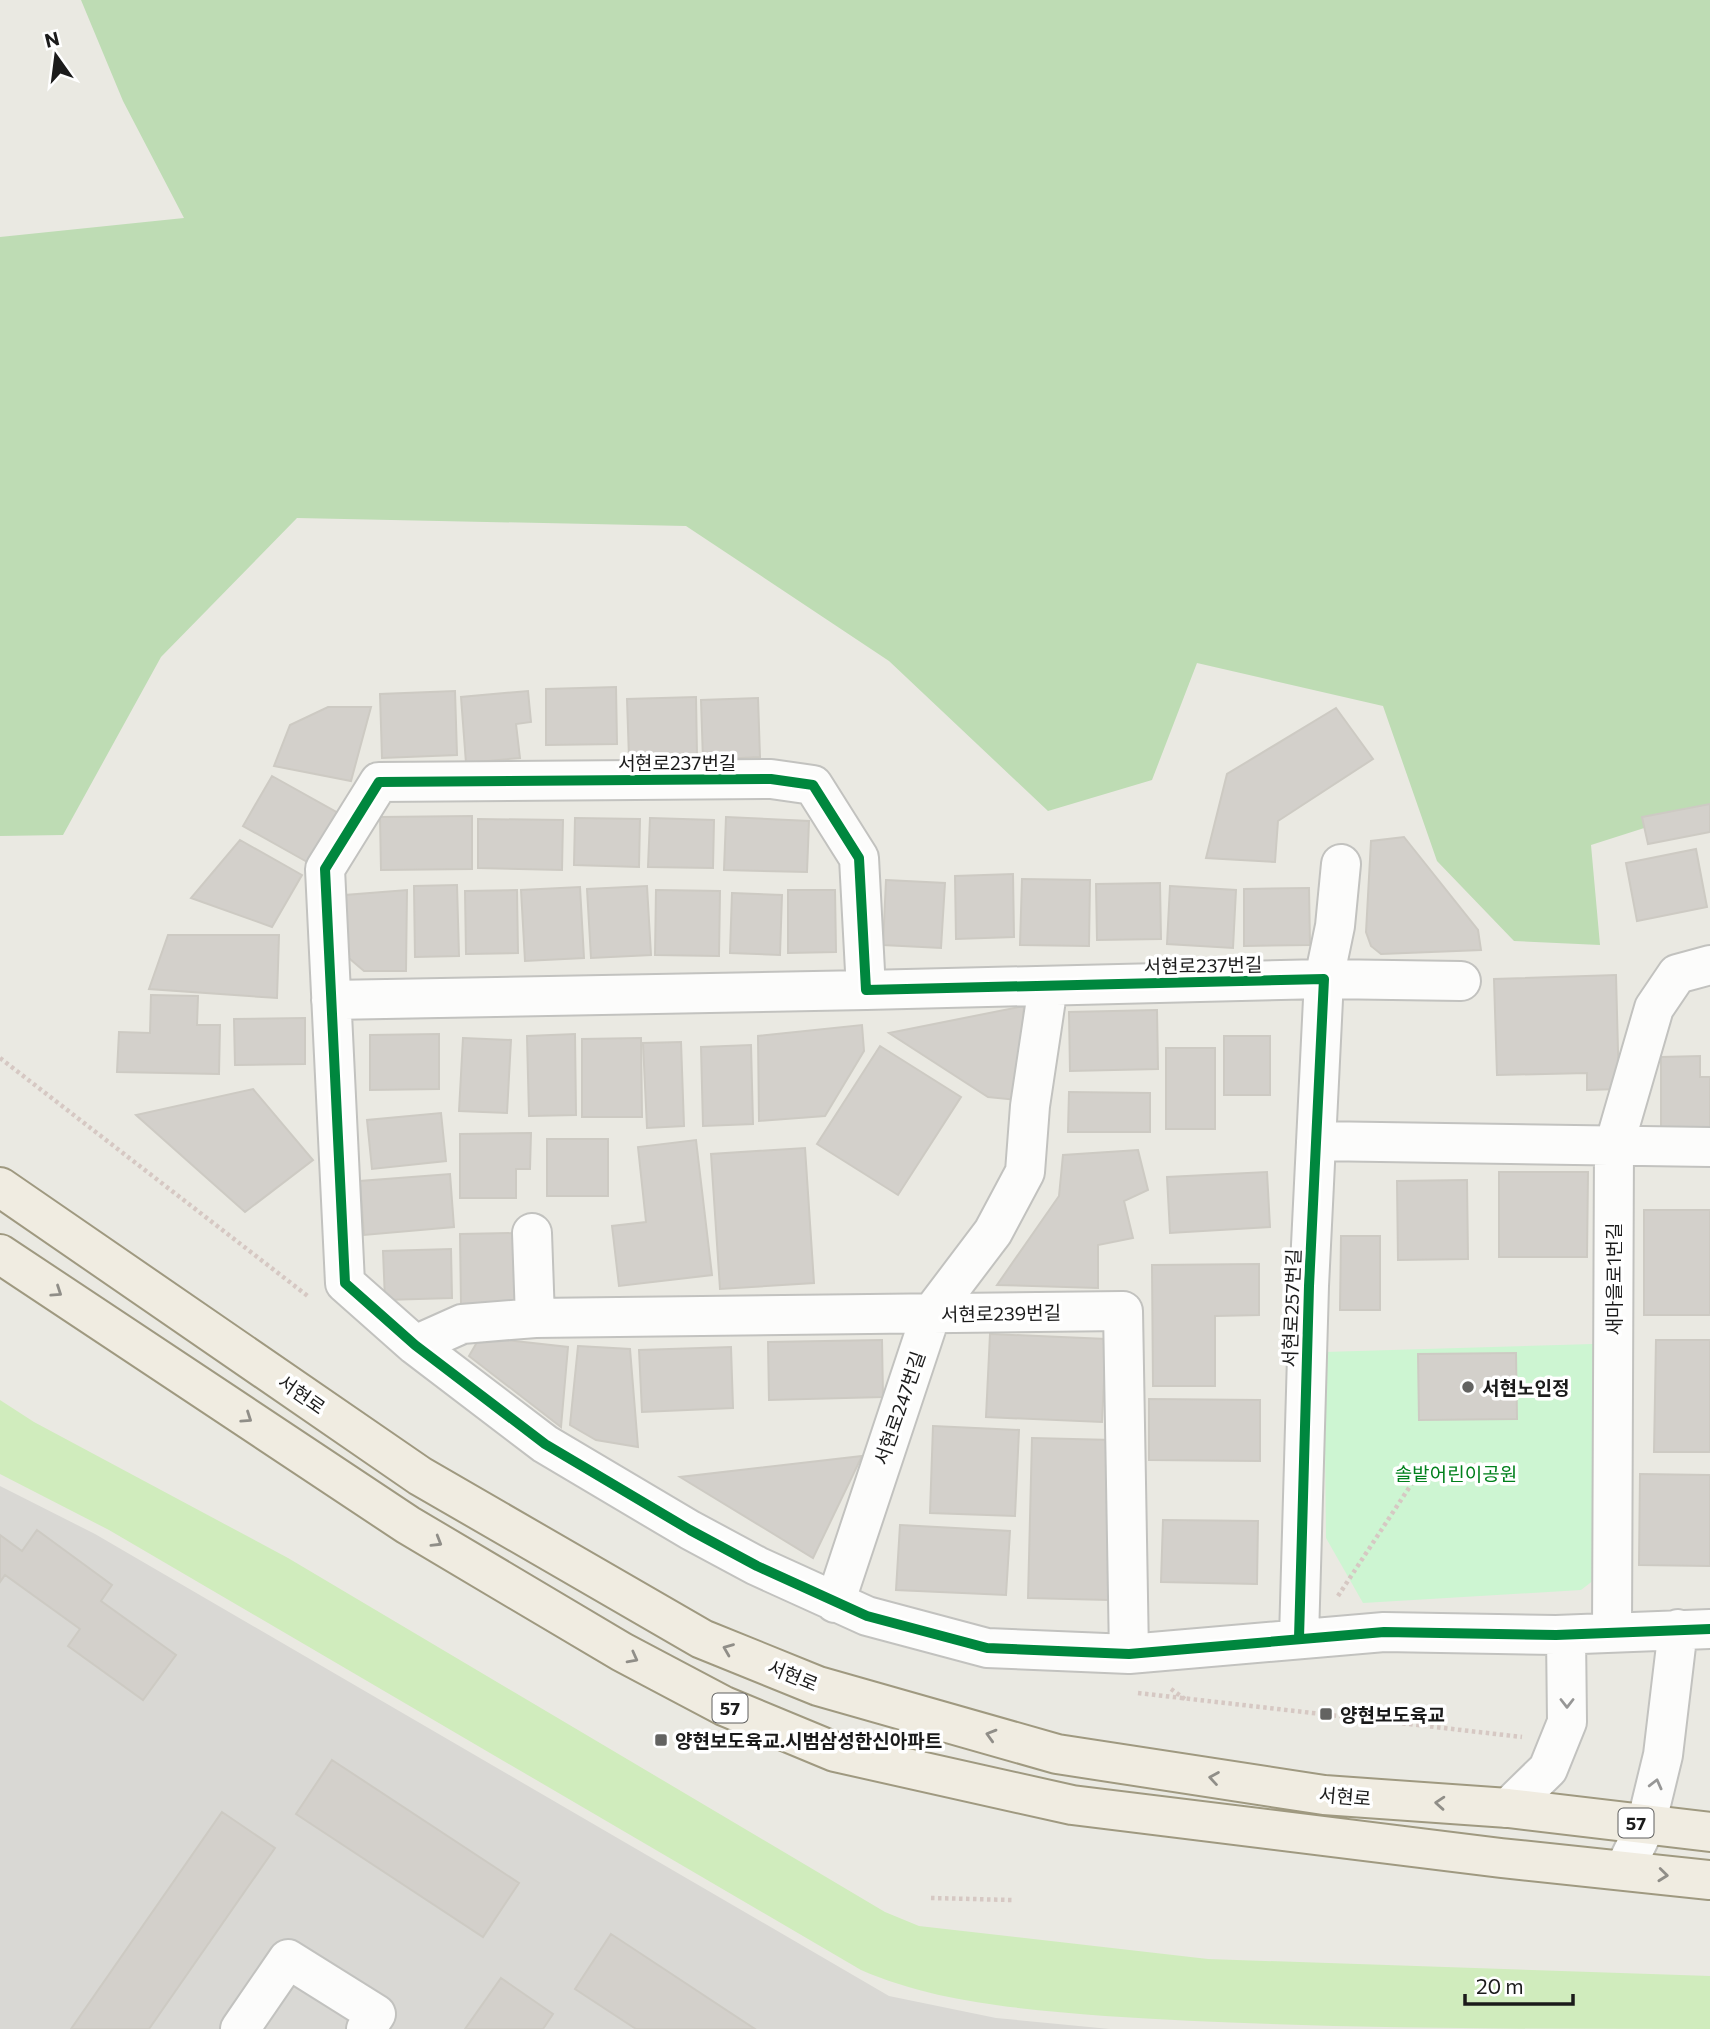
<svg xmlns="http://www.w3.org/2000/svg" width="1710" height="2029" font-family="Commissioner,'Noto Sans KR',sans-serif">
	<style>
		.residential { fill: #d9d8d4 }
		.grass { fill: #d0ecbd }
		.forest { fill: #bedcb4 }
		.park { fill: #cdf5d2 }
		.building { fill: #d3d0cb; stroke: #cdcac3; stroke-width: 2 }
		.lines { fill: none; stroke-linecap: round; stroke-linejoin: round }
		.minor-casing { stroke: #c2c2bf; stroke-width: 42 }
		.major-casing { stroke: #9f9980; stroke-width: 42 }
		.path { stroke: #d6c8c3; stroke-width: 4.5; stroke-dasharray: 3.5 3.5; stroke-linecap: butt }
		.minor { stroke: #fcfcfb; stroke-width: 38 }
		.major { stroke: #f0ece1; stroke-width: 38 }
		.cycleway-casing { stroke: #fff; stroke-width: 15 }
		.cycleway { stroke: #00873e; stroke-width: 10 }
		.oneway { stroke: #908e88 }
		.oneway2 { stroke: #979796 }
		.poi-dot { fill: #636361; stroke: #fff; stroke-width: 2.5 }
		.labels { text-anchor: middle; dominant-baseline: central; stroke-width: 7; stroke-linejoin: round; paint-order: stroke }
		.shield { fill: #fff; stroke: #5f5f5f; stroke-width: 2 }
		.shield-label { font-size: 18px; font-weight: bold; fill: #1b1b1b }
		.street-label { font-size: 19px; fill: #1b1b1b; stroke: #fff }
		.poi-label { font-size: 19px; font-weight: bold; fill: #1b1b1b; stroke: #fff; text-anchor: start }
		.park-label { font-size: 19px; fill: #01801c; stroke: #fff }
	</style>
	<rect width="100%" height="100%" fill="#eae9e2"/>
	<path class="residential" d="M 0,1486 L 95,1534 L 889,1996 L 996,2018 L 1110,2029 L 0,2029 Z"/>
	<path class="grass" d="M 0,1400 L 34,1422 L 288,1558 L 885,1912 L 919,1926 L 1208,1959 L 1710,1976 L 1710,2029 C 1508,2029 1306,2029 1105,2016 C 1022,2009 937,2003 861,1970 L 109,1530 L 0,1474 Z"/>
	<path class="forest" d="M 81,0 L 1710,0 L 1710,807 L 1591,845 L 1600,945 L 1514,941 L 1437,861 L 1383,706 L 1197,663 L 1152,780 L 1048,811 L 889,661 L 686,526 L 297,518 L 161,657 L 63,835 L 0,836 L 0,237 L 184,218 L 123,101 Z"/>
	<path class="park" d="M 1593,1344 L 1603,1573 L 1581,1590 L 1363,1603 L 1326,1538 L 1324,1352 Z"/>
	<path class="building" d="M 616,687 L 617,744 L 546,745 L 546,689 Z
		M 455,691 L 457,755 L 382,758 L 380,694 Z
		M 528,691 L 531,722 L 516,724 L 520,758 L 466,763 L 461,697 Z
		M 696,697 L 697,755 L 629,758 L 627,699 Z
		M 758,698 L 760,757 L 703,760 L 701,700 Z
		M 328,707 L 371,707 L 351,781 L 274,766 L 290,725 Z
		M 1336,708 L 1373,759 L 1278,821 L 1275,862 L 1206,858 L 1227,774 Z
		M 272,776 L 338,813 L 309,863 L 243,826 Z
		M 1710,804 L 1710,832 L 1648,844 L 1642,817 Z
		M 472,816 L 472,869 L 381,870 L 380,817 Z
		M 726,817 L 809,821 L 807,872 L 724,870 Z
		M 575,818 L 640,819 L 639,867 L 574,865 Z
		M 650,818 L 714,820 L 713,868 L 648,867 Z
		M 478,819 L 563,820 L 562,870 L 478,868 Z
		M 1404,837 L 1478,930 L 1481,950 L 1381,954 L 1371,946 L 1366,932 L 1371,841 Z
		M 240,840 L 302,875 L 272,927 L 191,898 Z
		M 1696,849 L 1707,907 L 1637,921 L 1626,863 Z
		M 1013,874 L 1014,937 L 956,939 L 955,876 Z
		M 1022,879 L 1090,880 L 1089,946 L 1020,945 Z
		M 886,880 L 945,883 L 941,948 L 883,945 Z
		M 1160,883 L 1161,939 L 1097,940 L 1096,884 Z
		M 457,885 L 459,956 L 415,957 L 414,886 Z
		M 647,886 L 651,955 L 591,958 L 587,889 Z
		M 1170,886 L 1236,890 L 1233,948 L 1167,944 Z
		M 580,887 L 584,958 L 525,961 L 521,890 Z
		M 1309,888 L 1310,945 L 1244,946 L 1244,889 Z
		M 407,890 L 406,971 L 364,971 L 343,953 L 345,895 Z
		M 517,890 L 518,953 L 466,954 L 465,891 Z
		M 656,890 L 720,891 L 719,956 L 655,955 Z
		M 788,890 L 835,890 L 836,952 L 788,953 Z
		M 732,893 L 782,895 L 780,955 L 730,953 Z
		M 168,935 L 279,935 L 277,998 L 149,989 Z
		M 1616,975 L 1619,1089 L 1587,1090 L 1587,1073 L 1497,1075 L 1494,979 Z
		M 151,995 L 198,996 L 197,1025 L 220,1025 L 219,1074 L 117,1072 L 119,1032 L 150,1033 Z
		M 1024,1006 L 1017,1100 L 988,1097 L 889,1033 Z
		M 1157,1010 L 1158,1069 L 1070,1071 L 1069,1012 Z
		M 305,1018 L 305,1064 L 235,1065 L 234,1019 Z
		M 862,1025 L 864,1051 L 825,1116 L 759,1121 L 758,1036 Z
		M 439,1034 L 439,1089 L 370,1090 L 370,1035 Z
		M 575,1034 L 576,1115 L 529,1116 L 527,1036 Z
		M 1224,1036 L 1270,1036 L 1270,1095 L 1224,1095 Z
		M 463,1038 L 511,1040 L 507,1113 L 459,1111 Z
		M 641,1038 L 642,1117 L 582,1117 L 582,1039 Z
		M 681,1042 L 684,1126 L 647,1128 L 643,1043 Z
		M 751,1045 L 753,1124 L 703,1126 L 701,1047 Z
		M 880,1046 L 961,1097 L 898,1195 L 817,1144 Z
		M 1166,1048 L 1215,1048 L 1215,1129 L 1166,1129 Z
		M 1700,1056 L 1700,1077 L 1710,1077 L 1710,1128 L 1661,1129 L 1661,1057 Z
		M 253,1089 L 313,1160 L 245,1212 L 136,1115 Z
		M 1069,1092 L 1150,1093 L 1150,1132 L 1068,1132 Z
		M 441,1113 L 446,1161 L 372,1169 L 367,1120 Z
		M 531,1133 L 530,1169 L 516,1169 L 516,1198 L 460,1198 L 460,1134 Z
		M 547,1139 L 608,1139 L 608,1196 L 547,1196 Z
		M 696,1140 L 712,1275 L 619,1286 L 612,1226 L 646,1222 L 638,1147 Z
		M 805,1148 L 814,1283 L 720,1289 L 711,1154 Z
		M 1138,1150 L 1148,1190 L 1124,1201 L 1133,1238 L 1098,1245 L 1098,1288 L 997,1285 L 1059,1196 L 1063,1155 Z
		M 1267,1172 L 1270,1227 L 1170,1233 L 1167,1177 Z
		M 1499,1172 L 1588,1172 L 1587,1257 L 1499,1257 Z
		M 450,1174 L 454,1227 L 364,1235 L 360,1181 Z
		M 1467,1180 L 1468,1259 L 1398,1260 L 1397,1181 Z
		M 1644,1210 L 1710,1210 L 1710,1315 L 1644,1315 Z
		M 517,1233 L 518,1303 L 461,1304 L 460,1234 Z
		M 1341,1236 L 1380,1236 L 1380,1310 L 1340,1310 Z
		M 451,1249 L 452,1298 L 385,1300 L 383,1251 Z
		M 1259,1264 L 1259,1315 L 1215,1316 L 1215,1386 L 1153,1386 L 1152,1265 Z
		M 990,1334 L 1106,1339 L 1102,1422 L 986,1417 Z
		M 480,1337 L 568,1347 L 561,1427 L 469,1356 Z
		M 882,1340 L 883,1397 L 769,1400 L 768,1342 Z
		M 1656,1340 L 1710,1340 L 1710,1452 L 1654,1452 Z
		M 578,1346 L 630,1349 L 638,1447 L 596,1440 L 570,1425 Z
		M 731,1347 L 733,1408 L 642,1412 L 639,1350 Z
		M 1516,1353 L 1517,1419 L 1419,1420 L 1418,1354 Z
		M 1149,1399 L 1260,1400 L 1260,1461 L 1149,1460 Z
		M 933,1426 L 1019,1430 L 1015,1516 L 930,1513 Z
		M 1032,1438 L 1113,1440 L 1109,1600 L 1028,1598 Z
		M 862,1456 L 813,1558 L 680,1477 Z
		M 1640,1474 L 1710,1475 L 1710,1566 L 1639,1565 Z
		M 1163,1520 L 1258,1521 L 1257,1584 L 1161,1582 Z
		M 900,1525 L 1010,1531 L 1006,1595 L 896,1590 Z
		M 37,1530 L 112,1585 L 101,1601 L 176,1655 L 143,1700 L 68,1646 L 80,1629 L 5,1575 L 0,1582 L 0,1535 L 22,1551 Z
		M 332,1760 L 519,1883 L 483,1937 L 296,1814 Z
		M 222,1812 L 275,1848 L 149,2029 L 71,2029 Z
		M 611,1934 L 755,2029 L 636,2029 L 575,1989 Z
		M 501,1978 L 553,2014 L 543,2029 L 465,2029 Z"/>
	<g class="lines">
		<defs>
			<path id="minor" d="M 1461,981 L 1324,979 L 866,990 L 859,858 L 813,785 L 771,779 L 379,782 L 325,869 L 345,1283 L 415,1345 L 545,1444 L 690,1530 L 757,1566 L 867,1616 L 987,1648 L 1129,1654 L 1384,1632 L 1556,1635 L 1710,1629
				M 331,1000 L 866,990
				M 1316,1141 L 1710,1147
				M 532,1233 L 535,1318
				M 415,1345 L 462,1324 L 535,1318 L 1123,1311 L 1129,1654
				M 835,1603 L 931,1314 L 993,1232 L 1025,1172 L 1030,1106 L 1048,986
				M 1612,1631 L 1614,1146 L 1654,1008 L 1677,974 L 1710,965
				M 1299,1638 L 1309,1286 L 1324,979 L 1335,926 L 1341,864
				M 1508,1808 L 1548,1769 L 1567,1722 L 1566,1635
				M 1624,1870 L 1646,1825 L 1663,1755 L 1678,1629
				M 240,2029 L 288,1959 L 376,2014 L 366,2029"/>
			<path id="major" d="M 0,1187 L 420,1476 L 702,1639 L 818,1686 L 1057,1754 L 1324,1795 L 1508,1808 L 1710,1832
				M 0,1254 L 408,1525 L 622,1652 L 724,1706 L 835,1752 L 1072,1805 L 1501,1858 L 1710,1880"/>
		</defs>
		<use href="#minor" class="minor-casing"/>
		<use href="#major" class="major-casing"/>
		<path class="path" d="M 0,1058 L 309,1297
			M 1338,1596 L 1420,1471 L 1480,1465
			M 1171,1689 L 1185,1699
			M 1138,1693 L 1522,1737
			M 931,1898 L 1012,1900"/>
		<use href="#minor" class="minor"/>
		<use href="#major" class="major"/>
		<defs>
			<path id="cycleway" d="M 1299,1638 L 1309,1286 L 1324,979 L 866,990 L 859,858 L 813,785 L 771,779 L 379,782 L 325,869 L 345,1283 L 415,1345 L 545,1444 L 690,1530 L 757,1566 L 867,1616 L 987,1648 L 1129,1654 L 1384,1632 L 1556,1635 L 1710,1629"/>
		</defs>
		<use href="#cycleway" class="cycleway-casing"/>
		<use href="#cycleway" class="cycleway"/>
	</g>
	<defs><path id="oneway-chevron" d="M-2-3.5L2.5 0L-2 3.5" fill="none" stroke-width="1.6" stroke-linecap="round" stroke-linejoin="round" transform="scale(1.75)"/></defs>
	<g class="oneway">
		<use href="#oneway-chevron" transform="translate(57 1292) rotate(34)"/>
		<use href="#oneway-chevron" transform="translate(247 1418) rotate(34)"/>
		<use href="#oneway-chevron" transform="translate(437 1542) rotate(31)"/>
		<use href="#oneway-chevron" transform="translate(728 1649) rotate(-158)"/>
		<use href="#oneway-chevron" transform="translate(633 1658) rotate(28)"/>
		<use href="#oneway-chevron" transform="translate(991 1735) rotate(-164)"/>
		<use href="#oneway-chevron" transform="translate(1214 1778) rotate(-171)"/>
		<use href="#oneway-chevron" transform="translate(1440 1803) rotate(-176)"/>
		<use href="#oneway-chevron" transform="translate(1663 1875) rotate(6)"/>
	</g>
	<g class="oneway2">
		<use href="#oneway-chevron" transform="translate(1567 1703) rotate(90)"/>
		<use href="#oneway-chevron" transform="translate(1656 1784) rotate(-76)"/>
	</g>
	<g class="poi-dot">
		<circle cx="1468" cy="1387" r="7"/>
		<rect x="1319" y="1707" width="14" height="14" rx="3.5"/>
		<rect x="654" y="1733" width="14" height="14" rx="3.5"/>
	</g>
	<g class="labels">
		<g class="shield">
			<rect x="712.5" y="1693.5" width="35" height="29" rx="5"/>
			<rect x="1618.5" y="1808.5" width="35" height="29" rx="5"/>
		</g>
		<g class="shield-label">
			<text x="730" y="1708">57</text>
			<text x="1636" y="1823">57</text>
		</g>
		<g class="street-label">
			<text x="677" y="762">서현로237번길</text>
			<text transform="translate(1203 965) rotate(-1)">서현로237번길</text>
			<text transform="translate(1613 1279) rotate(-90)">새마을로1번길</text>
			<text transform="translate(1291 1308) rotate(-88)">서현로257번길</text>
			<text transform="translate(1001 1313) rotate(-1)">서현로239번길</text>
			<text transform="translate(302 1394) rotate(35)">서현로</text>
			<text transform="translate(899 1408) rotate(-71)">서현로247번길</text>
			<text transform="translate(793 1675) rotate(22)">서현로</text>
			<text transform="translate(1345 1796) rotate(5)">서현로</text>
		</g>
		<g class="poi-label">
			<text x="1482" y="1387">서현노인정</text>
			<text x="1340" y="1714">양현보도육교</text>
			<text x="675" y="1740">양현보도육교.시범삼성한신아파트</text>
		</g>
		<g class="park-label">
			<text x="1456" y="1473">솔밭어린이공원</text>
		</g>
	</g>
	<g transform="translate(56 56) rotate(346)" stroke="#ffffff" stroke-width="5" paint-order="stroke">
	<path d="M0-5L12 26L0 18L-12 26Z" fill="#1b1b1b"/>
	<text y="-10" font-size="19" font-weight="bold" text-anchor="middle" fill="#1b1b1b">N</text>
	</g>
	<path d="M1465 1994v10h108v-10" fill="none" stroke="#1b1b1b" stroke-width="3.5"/>
	<text x="1476" y="1994" font-size="21" fill="#1b1b1b" stroke="#ffffff" stroke-width="5" paint-order="stroke">20 m</text>
</svg>
